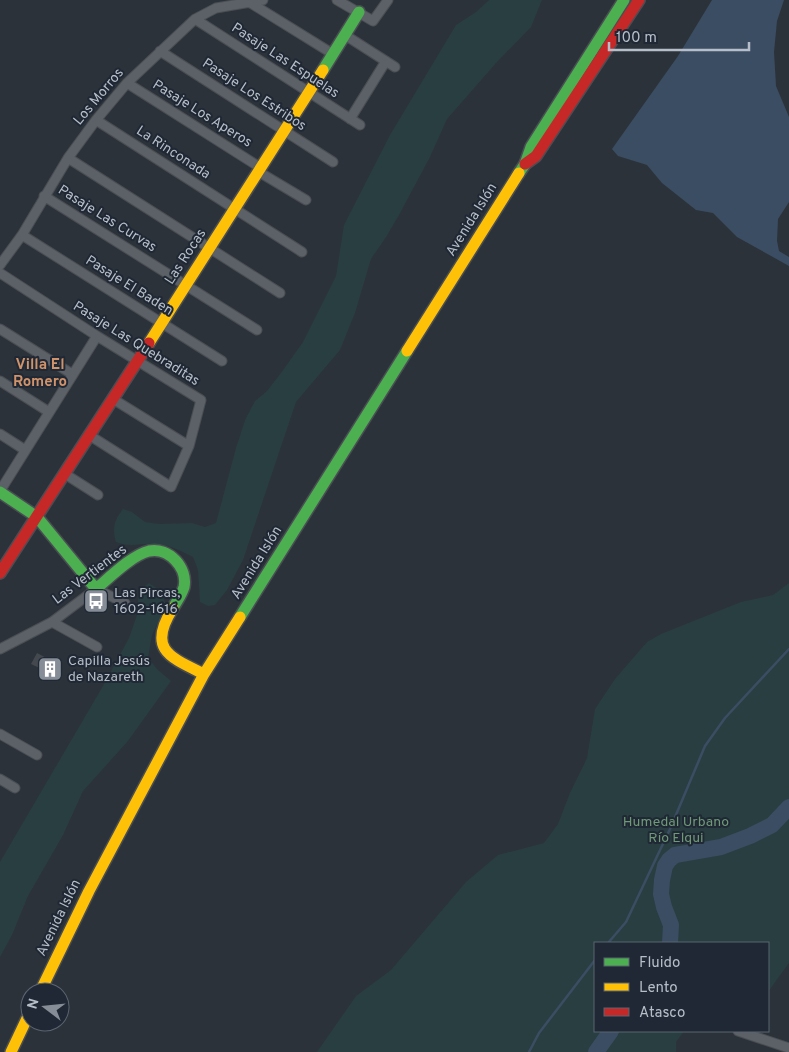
<svg xmlns="http://www.w3.org/2000/svg" width="789" height="1052" font-family="Overpass,sans-serif">
	<style>
		.green { fill: #293e40 }
		.water { fill: #3b4d63 }
		.lines { fill: none; stroke-linecap: round; stroke-linejoin: round }
		.stream { stroke: #3b4d63; stroke-width: 2.5 }
		.river { stroke: #3b4d63; stroke-width: 16 }
		.building { fill: #44494f }
		.street-casing { stroke: #4a4e54; stroke-width: 11 }
		.fast-casing { stroke: #4a4e54; stroke-width: 14 }
		.slow-casing { stroke: #4a4e54; stroke-width: 14 }
		.jam-casing { stroke: #4a4e54; stroke-width: 14 }
		.street { stroke: #5c6067; stroke-width: 9 }
		.fast { stroke: #4caf50; stroke-width: 11 }
		.slow { stroke: #ffc107; stroke-width: 11 }
		.jam { stroke: #c62828; stroke-width: 11 }
		.labels { text-anchor: middle; dominant-baseline: central; stroke-width: 4; stroke-linejoin: round; paint-order: stroke }
		.street-label { font-size: 14px; fill: #b6bec9; stroke: #1f2834 }
		.poi-label { font-size: 14px; fill: #b6bec9; stroke: #1f2834; text-anchor: start }
		.park-label { font-size: 14px; fill: #6f9977; stroke: #1f2834 }
		.neighbourhood-label { font-size: 15px; font-weight: bold; fill: #d1936a; stroke: #1f2834 }
	</style>
	<rect width="100%" height="100%" fill="#2c3239"/>
	<path class="green" d="M 489,0 L 542,0 L 531,27 L 496,63 L 447,119 L 430,157 L 399,215 L 386,237 L 371,259 L 355,313 L 340,350 L 296,402 L 243,560 L 227,590 L 215,605 L 208,606 L 200,602 L 198,570 L 193,557 C 181,551 168,544 155,544 C 141,543 131,548 116,542 C 112,529 114,520 123,509 L 132,512 L 145,522 L 159,524 L 192,523 L 205,527 L 216,523 L 236,448 L 245,420 L 255,401 L 267,391 L 281,373 L 303,342 L 336,276 L 344,225 L 390,135 L 456,25 L 476,12 Z
		M 149,583 L 161,591 L 166,605 L 152,635 L 148,658 L 158,670 L 171,681 L 128,741 L 83,791 L 63,835 L 28,896 L 12,935 L 0,957 L 0,862 L 103,686 L 129,638 L 137,615 L 139,590 Z
		M 789,583 L 789,963 L 768,992 L 768,943 L 595,943 L 595,1031 L 684,1031 L 676,1042 L 676,1052 L 317,1052 L 356,996 L 391,970 L 466,882 L 498,855 L 544,843 L 558,824 L 570,793 L 587,758 L 595,709 L 615,679 L 647,642 L 661,634 L 741,602 L 773,595 Z"/>
	<path class="water" d="M 712,0 L 784,0 L 777,21 L 774,52 L 776,86 L 789,117 L 789,202 L 778,219 L 777,241 L 779,251 L 789,257 L 789,266 L 737,237 L 713,213 L 696,210 L 662,183 L 647,165 L 618,156 L 612,149 L 678,56 Z"/>
	<g class="lines">
		<path class="stream" d="M 608,943 L 626,922 L 670,829 L 705,746 L 725,718 L 789,649
			M 529,1052 L 539,1033 L 595,960"/>
		<path class="river" d="M 670,943 L 671,925 L 664,907 L 661,894 L 662,880 L 665,866 L 669,860 L 675,855 L 721,847 L 750,836 L 772,825 L 789,807
			M 596,1052 L 611,1031"/>
	</g>
	<path class="building" d="M 37,653 L 60,665 L 53,680 L 48,677 L 50,673 L 31,664 Z"/>
	<g class="lines">
		<defs>
			<path id="street" d="M 337,0 L 373,21 L 388,0
				M 249,2 L 333,54
				M 195,19 L 360,125
				M 345,35 L 395,67
				M 160,51 L 333,162
				M 127,83 L 261,168
				M 350,119 L 386,61
				M 96,120 L 302,252
				M 68,158 L 280,293
				M 259,172 L 306,200
				M 44,196 L 257,330
				M 22,235 L 222,361
				M 0,265 L 22,235 L 68,158 L 96,120 L 127,83 L 195,19 L 216,8 L 263,0
				M 0,273 L 97,336 L 201,400 L 189,446 L 171,487 L 89,435
				M 0,329 L 72,374
				M 0,381 L 49,412
				M 113,399 L 189,446
				M 0,434 L 25,450
				M 65,474 L 98,495
				M 0,491 L 97,336
				M 52,622 L 97,647
				M 0,649 L 52,622 L 96,589 L 125,603
				M 0,734 L 37,755
				M 0,779 L 15,788
				M 738,1031 L 789,1048"/>
			<path id="fast" d="M 323,70 L 359,12
				M 519,173 L 525,164 L 531,147 L 624,0
				M 0,492 L 37,517 L 96,589 C 109,578 132,555 149,551 C 169,547 188,568 184,587 C 182,594 177,601 173,608
				M 240,617 L 407,351"/>
			<path id="slow" d="M 149,343 L 323,70
				M 407,351 L 519,173
				M 173,608 C 147,649 169,657 204,674
				M 40,992 L 89,891 L 204,674 L 240,617
				M 11,1052 L 30,1012"/>
			<path id="jam" d="M 525,164 L 536,156 L 639,0
				M 0,573 L 149,343"/>
		</defs>
		<use href="#street" class="street-casing"/>
		<use href="#fast" class="fast-casing"/>
		<use href="#slow" class="slow-casing"/>
		<use href="#jam" class="jam-casing"/>
		<use href="#street" class="street"/>
		<use href="#fast" class="fast"/>
		<use href="#slow" class="slow"/>
		<use href="#jam" class="jam"/>
	</g>
	<defs>
		<symbol id="bus-square" viewBox="-11 -11 22 22"><rect x="-9" y="-9" width="18" height="18" rx="4" fill="#868d97" stroke="#1f2834"/><path d="M-5-6H5V4H4V6H2V4H-2V6H-4V4H-5ZM-3.5-4V0h7V-4ZM-3.5 1.2v1.5H-2V1.2ZM2 1.2v1.5H3.5V1.2Z" fill="#fff"/></symbol>
		<symbol id="building-square" viewBox="-11 -11 22 22"><rect x="-9" y="-9" width="18" height="18" rx="4" fill="#868d97" stroke="#1f2834"/><path d="M-4-6H4V6H1V3H-1V6H-4ZM-2.5-4.3h1.7v1.8h-1.7ZM.8-4.3h1.7v1.8H.8ZM-2.5-1h1.7V.8h-1.7ZM.8-1h1.7V.8H.8Z" fill="#fff"/></symbol>
	</defs>
	<g fill-rule="evenodd">
		<use href="#bus-square" x="82" y="587" width="28" height="28"/>
		<use href="#building-square" x="36" y="655" width="28" height="28"/>
	</g>
	<g class="labels">
		<g class="street-label">
			<text transform="translate(285 61) rotate(33)">Pasaje Las Espuelas</text>
			<text transform="translate(254 95) rotate(33)">Pasaje Los Estribos</text>
			<text transform="translate(99 97) rotate(-50)">Los Morros</text>
			<text transform="translate(202 114) rotate(32)">Pasaje Los Aperos</text>
			<text transform="translate(173 153) rotate(33)">La Rinconada</text>
			<text transform="translate(107 219) rotate(32)">Pasaje Las Curvas</text>
			<text transform="translate(472 220) rotate(-58)">Avenida Islón</text>
			<text transform="translate(186 257) rotate(-57)">Las Rocas</text>
			<text transform="translate(129 286) rotate(32)">Pasaje El Baden</text>
			<text transform="translate(136 344) rotate(32)">Pasaje Las Quebraditas</text>
			<text transform="translate(257 563) rotate(-58)">Avenida Islón</text>
			<text transform="translate(90 575) rotate(-37)">Las Vertientes</text>
			<text transform="translate(59 918) rotate(-64)">Avenida Islón</text>
		</g>
		<g class="poi-label">
			<text x="114" y="593">Las Pircas,<tspan x="114" dy="16">1602-1616</tspan></text>
			<text x="68" y="661">Capilla Jesús<tspan x="68" dy="16">de Nazareth</tspan></text>
		</g>
		<g class="park-label">
			<text x="676" y="822">Humedal Urbano<tspan x="676" dy="16">Río Elqui</tspan></text>
		</g>
		<g class="neighbourhood-label">
			<text x="40" y="365">Villa El<tspan x="40" dy="17">Romero</tspan></text>
		</g>
	</g>
	<rect x="594" y="942" width="175" height="90" fill="#1f2834" stroke="#5b6470"/>
	<rect x="604" y="958" width="25" height="8" fill="#4caf50" stroke="#5b6470"/>
	<text x="639" y="967" font-size="15" fill="#b6bec9">Fluido</text>
	<rect x="604" y="983" width="25" height="8" fill="#ffc107" stroke="#5b6470"/>
	<text x="639" y="992" font-size="15" fill="#b6bec9">Lento</text>
	<rect x="604" y="1008" width="25" height="8" fill="#c62828" stroke="#5b6470"/>
	<text x="639" y="1017" font-size="15" fill="#b6bec9">Atasco</text>
	<g transform="translate(45 1007) rotate(286)"><circle r="24" fill="#1f2834" stroke="#5b6470"/>
	<path d="M0-4L9 19L0 12L-9 19Z" fill="#868d97"/>
	<text y="-8" font-size="14" font-weight="bold" text-anchor="middle" fill="#b6bec9">N</text>
	</g>
	<path d="M609 42v8h140v-8" fill="none" stroke="#b6bec9" stroke-width="2.5"/>
	<text x="616" y="42" font-size="15" fill="#b6bec9" stroke="#1f2834" stroke-width="4" paint-order="stroke">100 m</text>
</svg>
